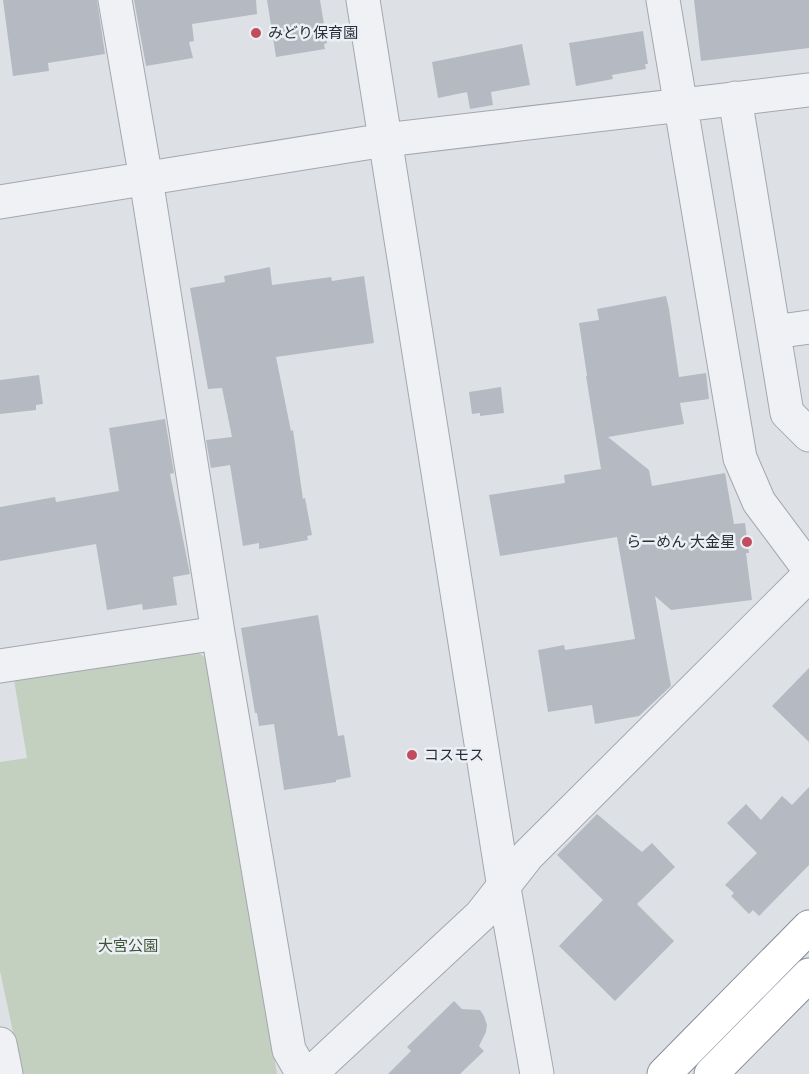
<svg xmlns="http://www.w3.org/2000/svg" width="809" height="1074" font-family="Roboto,'Noto Sans JP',sans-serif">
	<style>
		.green { fill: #c3cfbf }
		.building { fill: #b5bac2 }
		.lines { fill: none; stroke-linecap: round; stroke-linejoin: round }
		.minor-casing { stroke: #a3a8af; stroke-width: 35 }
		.highway-casing { stroke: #868e9b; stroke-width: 35 }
		.minor { stroke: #f0f1f4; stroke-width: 33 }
		.highway { stroke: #fff; stroke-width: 33 }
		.poi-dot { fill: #c14c5e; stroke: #eceff4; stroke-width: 2 }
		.labels { text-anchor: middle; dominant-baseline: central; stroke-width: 5; stroke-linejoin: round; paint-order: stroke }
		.poi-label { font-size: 15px; fill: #282f3b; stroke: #eceff4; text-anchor: start }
		.park-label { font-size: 15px; fill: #3d5537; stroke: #eceff4 }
	</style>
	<rect width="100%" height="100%" fill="#dde1e6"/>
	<path class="green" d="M 189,646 L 210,661 L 277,1074 L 22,1074 L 0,971 L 0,762 L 27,758 L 13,674 Z"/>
	<path class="building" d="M 3,0 L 97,0 L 105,54 L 48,63 L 49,71 L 13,76 Z
		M 134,0 L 256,0 L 257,14 L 192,24 L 194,41 L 189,42 L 193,58 L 146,66 Z
		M 267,0 L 320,0 L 327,43 L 324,44 L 325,49 L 276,57 Z
		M 694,0 L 809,0 L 809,48 L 701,61 Z
		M 643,31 L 648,64 L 645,64 L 646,69 L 612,75 L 613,79 L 576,86 L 569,43 Z
		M 522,44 L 530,85 L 491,92 L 493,105 L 470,109 L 467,92 L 438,98 L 432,62 Z
		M 270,267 L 272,285 L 331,277 L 332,281 L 364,276 L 374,343 L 276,357 L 291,431 L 293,430 L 303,499 L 305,498 L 312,535 L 307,536 L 308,540 L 259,549 L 259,543 L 243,546 L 230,465 L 211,468 L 206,440 L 232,437 L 222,388 L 208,389 L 190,288 L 225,282 L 224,276 Z
		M 666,296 L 669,309 L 679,377 L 706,373 L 709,399 L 680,403 L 684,424 L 608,437 L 649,470 L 652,486 L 725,473 L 734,524 L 745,523 L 749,553 L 746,553 L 752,600 L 671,610 L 655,596 L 671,686 L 639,716 L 595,724 L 592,705 L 548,712 L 538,650 L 564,645 L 565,650 L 635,639 L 617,537 L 500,556 L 489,495 L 565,483 L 564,475 L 601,469 L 586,376 L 587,376 L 579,323 L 599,320 L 597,309 Z
		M 39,375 L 43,404 L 36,405 L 36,410 L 0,414 L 0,380 Z
		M 501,387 L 504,413 L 480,416 L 480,413 L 472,414 L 469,392 Z
		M 165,419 L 174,473 L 170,474 L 190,574 L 173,577 L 177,605 L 143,610 L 142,604 L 107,610 L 96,544 L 0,561 L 0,507 L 55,497 L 56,502 L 119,491 L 109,428 Z
		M 318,615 L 338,736 L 344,735 L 351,777 L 336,780 L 336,782 L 284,790 L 274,724 L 259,726 L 257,713 L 255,713 L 241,628 Z
		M 809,668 L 809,742 L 772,706 Z
		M 809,787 L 809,865 L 759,916 L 753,910 L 749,914 L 731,896 L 734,893 L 725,885 L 757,853 L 727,823 L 746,804 L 761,820 L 782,796 L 792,805 Z
		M 597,814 L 642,852 L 652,843 L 675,867 L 637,904 L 674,941 L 615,1001 L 559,946 L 603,900 L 557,855 Z
		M 454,1001 L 462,1009 L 480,1010 L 484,1016 L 487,1025 L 486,1032 L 479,1046 L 484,1051 L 460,1074 L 388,1074 L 411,1051 L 407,1047 Z"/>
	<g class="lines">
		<defs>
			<path id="minor" d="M 115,0 L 146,179 L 218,633 L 289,1050 L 303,1074
				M 363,0 L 504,888 L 537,1074
				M 663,0 L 740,458 L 759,502 L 809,569
				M 735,98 L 787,413 L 809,435
				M 0,202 L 385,140 L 809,90
				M 774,332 L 809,327
				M 0,666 L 218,633
				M 0,1044 L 6,1074
				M 310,1074 L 481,915 L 528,855 L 809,575"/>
			<path id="highway" d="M 664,1074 L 809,927
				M 711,1074 L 809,975"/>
		</defs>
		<use href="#minor" class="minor-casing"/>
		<use href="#highway" class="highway-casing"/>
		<use href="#minor" class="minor"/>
		<use href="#highway" class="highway"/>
	</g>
	<g class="poi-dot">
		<circle cx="256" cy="33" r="6"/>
		<circle cx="747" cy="542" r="6"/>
		<circle cx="412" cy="755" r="6"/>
	</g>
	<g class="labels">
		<g class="poi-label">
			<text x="268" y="33">みどり保育園</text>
			<text x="735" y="542" text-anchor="end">らーめん 大金星</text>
			<text x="424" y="755">コスモス</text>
		</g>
		<g class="park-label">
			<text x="128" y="946">大宮公園</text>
		</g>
	</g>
</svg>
